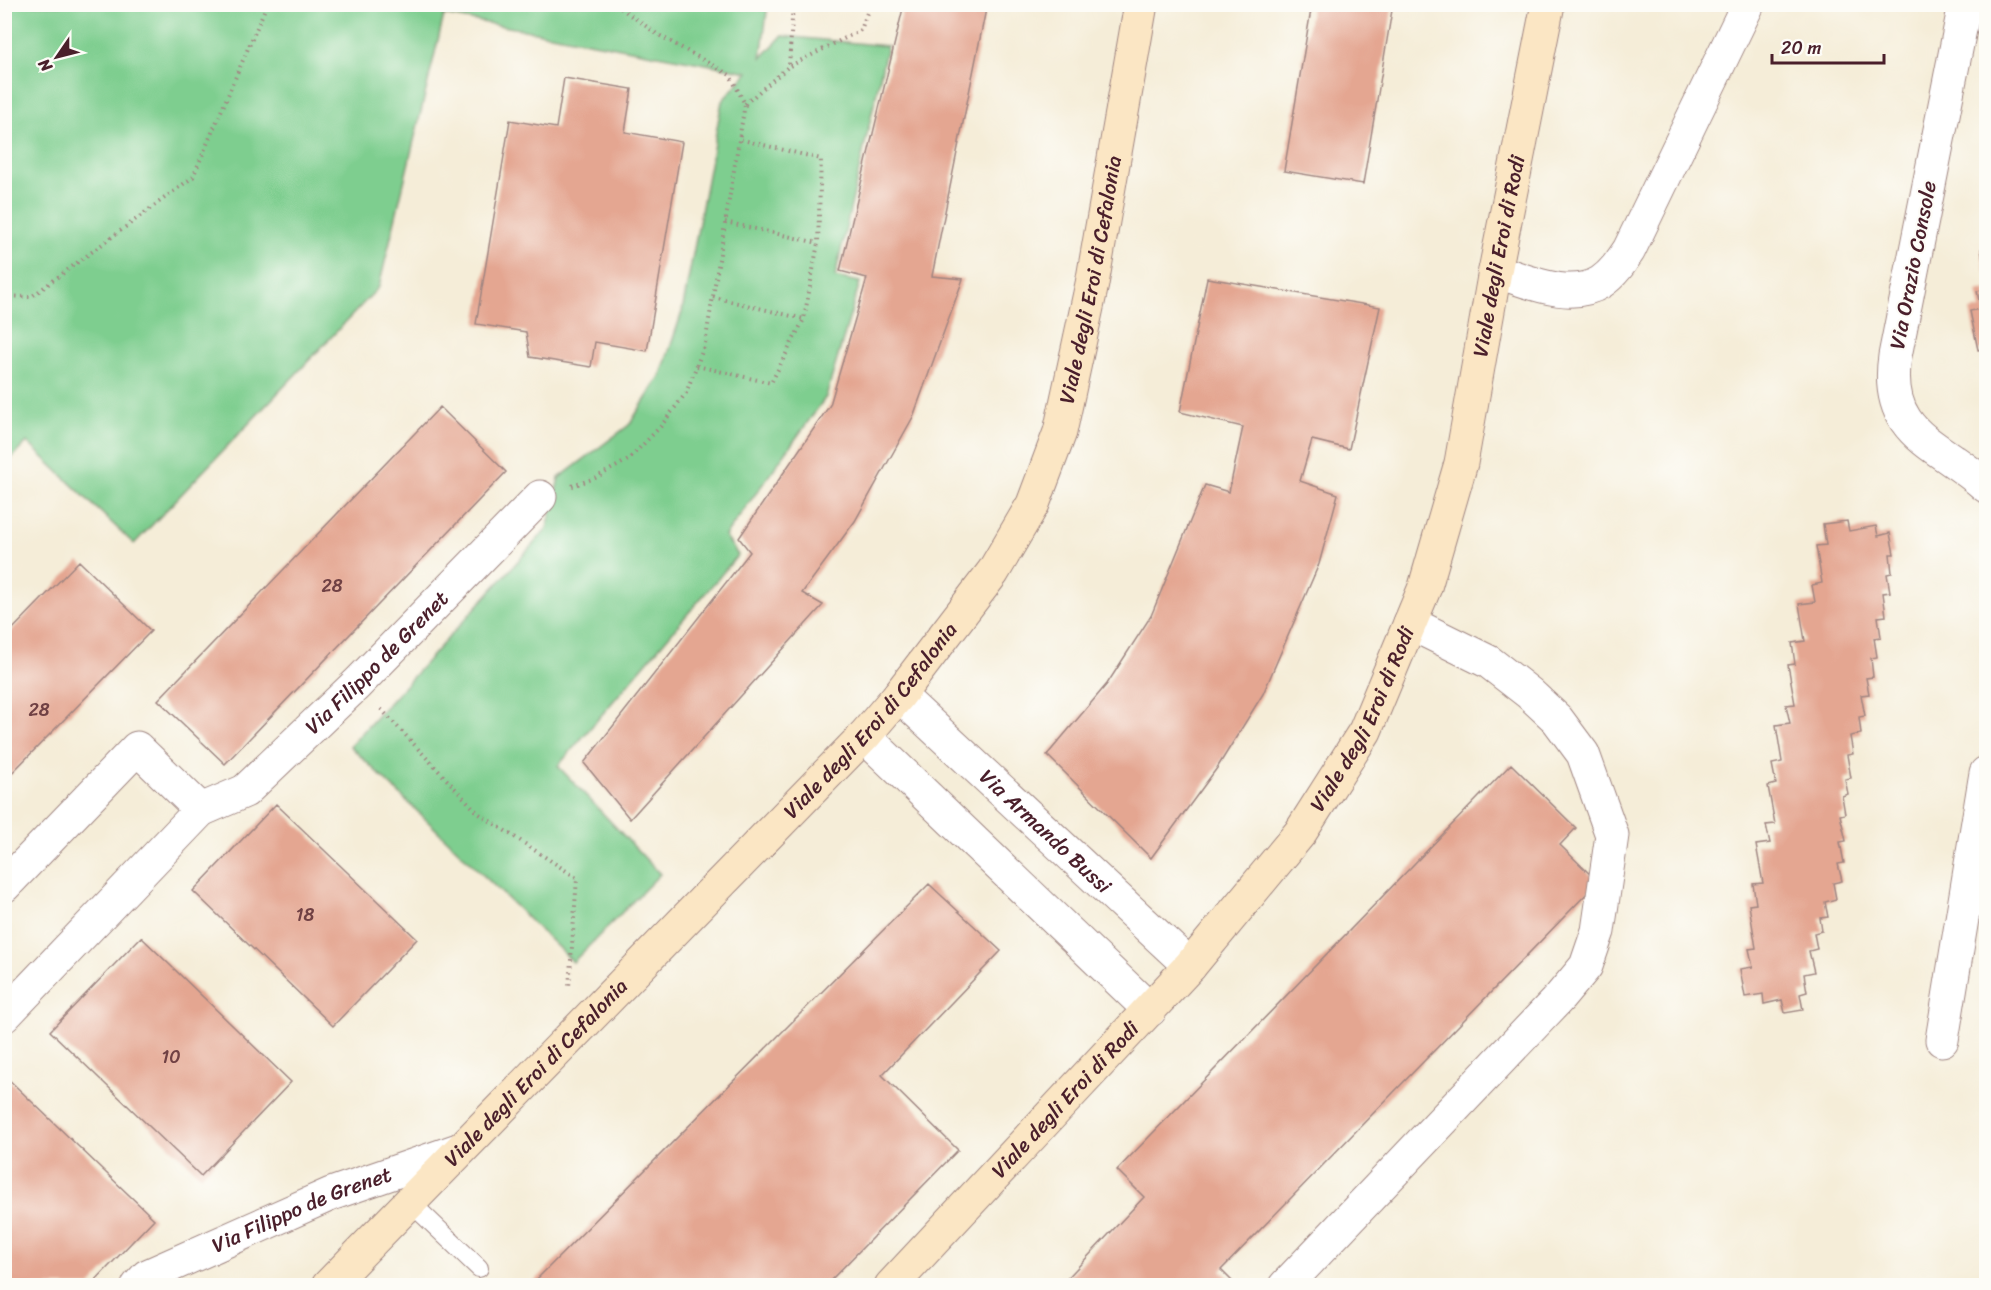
<svg xmlns="http://www.w3.org/2000/svg" width="1991" height="1290" font-family="Sriracha,sans-serif">
	<style>
		.green { fill: #7ece8f; stroke: #64765d; stroke-width: 1.5 }
		.building { fill: #e4a691 }
		.lines { fill: none; stroke-linecap: round; stroke-linejoin: round }
		.service-casing { stroke: #a08682; stroke-width: 20 }
		.minor-casing { stroke: #a08682; stroke-width: 35 }
		.secondary-casing { stroke: #a08682; stroke-width: 35 }
		.path { stroke: #a08682; stroke-width: 4; stroke-dasharray: 1.5 4.5; stroke-linecap: butt }
		.service { stroke: #fff; stroke-width: 18 }
		.minor { stroke: #fff; stroke-width: 33 }
		.secondary { stroke: #fbe6c4; stroke-width: 33 }
		.labels { text-anchor: middle; dominant-baseline: central; stroke-width: 4.5; stroke-linejoin: round; paint-order: stroke }
		.number-label { font-size: 18px; fill: #704144 }
		.street-label { font-size: 21px; fill: #4a1f2b; stroke: #fdfcf7 }
	</style>
	<rect width="100%" height="100%" fill="#fdfcf7"/>
	<filter id="ink" filterUnits="userSpaceOnUse"><feTurbulence type="fractalNoise" baseFrequency=".0167" numOctaves="2"/><feDisplacementMap in="SourceGraphic" scale="12" xChannelSelector="R" yChannelSelector="G"/><feConvolveMatrix kernelMatrix="1 2 1 2 8 2 1 2 1" color-interpolation-filters="sRGB"/></filter>
	<filter id="wash" filterUnits="userSpaceOnUse"><feTurbulence type="fractalNoise" baseFrequency=".008" numOctaves="4" result="noise"/><feDisplacementMap in="SourceGraphic" scale="24" xChannelSelector="R" yChannelSelector="G"/><feGaussianBlur stdDeviation="1.35" result="paint"/><feColorMatrix in="noise" values="0 0 0 0 0 0 0 0 0 0 0 0 0 0 0 0 0 1.4 0 .05"/><feComposite in="paint" operator="in"/></filter>
	<g filter="url(#wash)">
		<rect width="100%" height="100%" fill="#f5edd8"/>
		<path class="green" d="M 768,4 L 761,58 L 782,36 L 887,46 L 835,277 L 860,282 L 826,397 L 725,536 L 738,555 L 558,766 L 660,874 L 573,962 L 350,746 L 547,529 L 559,478 L 629,425 L 661,375 L 682,312 L 722,101 L 748,72 L 444,15 L 379,287 L 134,544 L 27,442 L 5,465 L 5,5 Z"/>
		<g id="blocks">
			<path class="building" d="M 904,4 L 987,4 L 932,276 L 963,279 L 913,417 L 855,521 L 802,593 L 823,605 L 630,819 L 584,763 L 750,552 L 739,538 L 830,405 L 867,278 L 840,271 Z
				M 1312,4 L 1393,4 L 1363,184 L 1284,171 Z
				M 564,78 L 632,89 L 625,132 L 682,142 L 647,351 L 595,342 L 591,367 L 530,357 L 526,332 L 476,324 L 510,120 L 556,128 Z
				M 1986,248 L 1986,272 L 1985,272 L 1981,249 Z
				M 1207,278 L 1380,307 L 1349,449 L 1312,440 L 1300,481 L 1338,494 L 1319,564 L 1263,694 L 1217,768 L 1151,858 L 1047,755 L 1107,684 L 1151,616 L 1205,485 L 1229,492 L 1243,427 L 1180,412 Z
				M 1986,289 L 1986,349 L 1978,350 L 1970,311 L 1981,309 L 1977,291 Z
				M 440,407 L 506,472 L 225,764 L 158,700 Z
				M 1847,521 L 1849,531 L 1876,526 L 1878,536 L 1890,533 L 1894,554 L 1890,554 L 1892,573 L 1887,574 L 1890,592 L 1883,593 L 1886,616 L 1878,617 L 1881,637 L 1874,638 L 1877,657 L 1871,658 L 1873,677 L 1866,678 L 1869,694 L 1861,695 L 1865,716 L 1859,717 L 1861,734 L 1850,736 L 1853,754 L 1847,755 L 1851,778 L 1845,779 L 1848,794 L 1842,796 L 1845,814 L 1840,815 L 1846,841 L 1840,842 L 1844,863 L 1838,864 L 1842,881 L 1833,883 L 1836,899 L 1825,902 L 1828,917 L 1820,918 L 1822,931 L 1814,933 L 1817,949 L 1809,951 L 1814,972 L 1804,974 L 1807,992 L 1800,994 L 1803,1010 L 1785,1013 L 1782,1000 L 1764,1004 L 1763,994 L 1745,997 L 1740,969 L 1753,967 L 1749,949 L 1756,948 L 1749,905 L 1756,904 L 1753,884 L 1763,883 L 1756,845 L 1770,843 L 1766,825 L 1775,824 L 1768,786 L 1776,784 L 1772,764 L 1782,762 L 1776,725 L 1790,723 L 1786,705 L 1795,704 L 1788,665 L 1795,664 L 1792,643 L 1805,641 L 1799,604 L 1815,602 L 1812,585 L 1822,583 L 1816,546 L 1826,545 L 1823,524 Z
				M 79,561 L 151,631 L 4,781 L 4,638 Z
				M 1511,764 L 1576,828 L 1560,845 L 1598,882 L 1221,1270 L 1237,1286 L 1060,1286 L 1144,1197 L 1117,1170 Z
				M 276,804 L 417,939 L 333,1026 L 193,891 Z
				M 929,884 L 1001,951 L 882,1075 L 958,1150 L 825,1286 L 530,1286 Z
				M 141,937 L 291,1082 L 201,1176 L 50,1031 Z
				M 4,1075 L 154,1219 L 90,1286 L 16,1286 L 4,1274 Z"/>
		</g>
	</g>
	<g filter="url(#ink)">
		<use href="#blocks" fill-opacity="0" stroke="#a08682" stroke-width="1.5"/>
		<g class="lines">
			<defs>
				<path id="service" d="M 409,1201 L 479,1268"/>
				<g id="minor">
					<path d="M 1965,4 L 1895,356 C 1883,436 1939,443 1986,486"/>
					<path d="M 1495,271 C 1526,280 1569,302 1601,282 C 1613,274 1621,262 1629,250 L 1748,4"/>
					<path id="s1" d="M 899,695 L 1190,966"/>
					<path d="M 864,736 L 1150,1010"/>
					<path id="s2" d="M 201,810 L 245,791 L 357,684 L 540,497"/>
					<path d="M 4,886 L 137,748 L 201,810 L 4,1016"/>
					<path d="M 1942,1040 L 1986,773"/>
					<path id="s3" d="M 138,1286 L 147,1276 L 331,1194 L 458,1150"/>
					<path d="M 1285,1286 L 1560,997 L 1586,966 L 1598,931 L 1612,835 L 1583,754 L 1557,719 L 1529,693 L 1489,662 L 1410,623"/>
				</g>
				<g id="secondary">
					<path id="s4" d="M 328,1286 L 864,736 L 899,695 L 993,572 L 1033,504 L 1060,432 L 1092,284 L 1141,4"/>
					<path id="s5" d="M 891,1286 L 1190,966 L 1300,833 L 1365,731 L 1425,587 L 1461,463 L 1495,271 L 1548,4"/>
				</g>
			</defs>
			<use href="#service" class="service-casing"/>
			<use href="#minor" class="minor-casing"/>
			<use href="#secondary" class="secondary-casing"/>
			<path class="path" d="M 790,66 L 861,30 L 870,4
				M 745,104 L 789,66 L 793,4
				M 725,222 L 818,243
				M 4,296 L 31,297 L 193,177 L 267,4
				M 713,297 L 804,319
				M 697,366 L 771,383 L 804,319 L 818,243 L 821,159 L 739,139
				M 572,486 L 595,478 L 628,460 L 661,426 L 686,393 L 705,344 L 745,104 L 730,75 L 657,34 L 615,4
				M 381,709 L 478,813 L 577,878 L 569,987"/>
			<use href="#service" class="service"/>
			<use href="#minor" class="minor"/>
			<use href="#secondary" class="secondary"/>
		</g>
	</g>
	<g class="labels">
		<g class="number-label">
			<text x="332" y="586">28</text>
			<text x="39" y="710">28</text>
			<text x="305" y="915">18</text>
			<text x="171" y="1057">10</text>
		</g>
		<g class="street-label">
			<text stroke="none"><textPath href="#s5" startOffset="1227">Viale degli Eroi di Rodi</textPath></text>
			<text transform="translate(1913 265) rotate(-79)">Via Orazio Console</text>
			<text stroke="none"><textPath href="#s4" startOffset="1288">Viale degli Eroi di Cefalonia</textPath></text>
			<text stroke="none"><textPath href="#s2" startOffset="232">Via Filippo de Grenet</textPath></text>
			<text stroke="none"><textPath href="#s5" startOffset="741">Viale degli Eroi di Rodi</textPath></text>
			<text stroke="none"><textPath href="#s4" startOffset="784">Viale degli Eroi di Cefalonia</textPath></text>
			<text stroke="none"><textPath href="#s1" startOffset="200">Via Armando Bussi</textPath></text>
			<text stroke="none"><textPath href="#s4" startOffset="298">Viale degli Eroi di Cefalonia</textPath></text>
			<text stroke="none"><textPath href="#s5" startOffset="255">Viale degli Eroi di Rodi</textPath></text>
			<text stroke="none"><textPath href="#s3" startOffset="182">Via Filippo de Grenet</textPath></text>
		</g>
	</g>
	<rect width="1991" height="1290" fill="none" stroke="#fdfcf7" stroke-width="24"/>
	<g transform="translate(57 57) rotate(235)" stroke="#fdfcf7" stroke-width="4.5" paint-order="stroke">
	<path d="M0-4.5L10 22L0 15L-10 22Z" fill="#4a1f2b"/>
	<text y="-9" font-size="16" font-weight="bold" text-anchor="middle" fill="#4a1f2b">N</text>
	</g>
	<path d="M1772 54v9h112v-9" fill="none" stroke="#4a1f2b" stroke-width="3"/>
	<text x="1781" y="54" font-size="18" fill="#4a1f2b" stroke="#fdfcf7" stroke-width="4.5" paint-order="stroke">20 m</text>
</svg>
